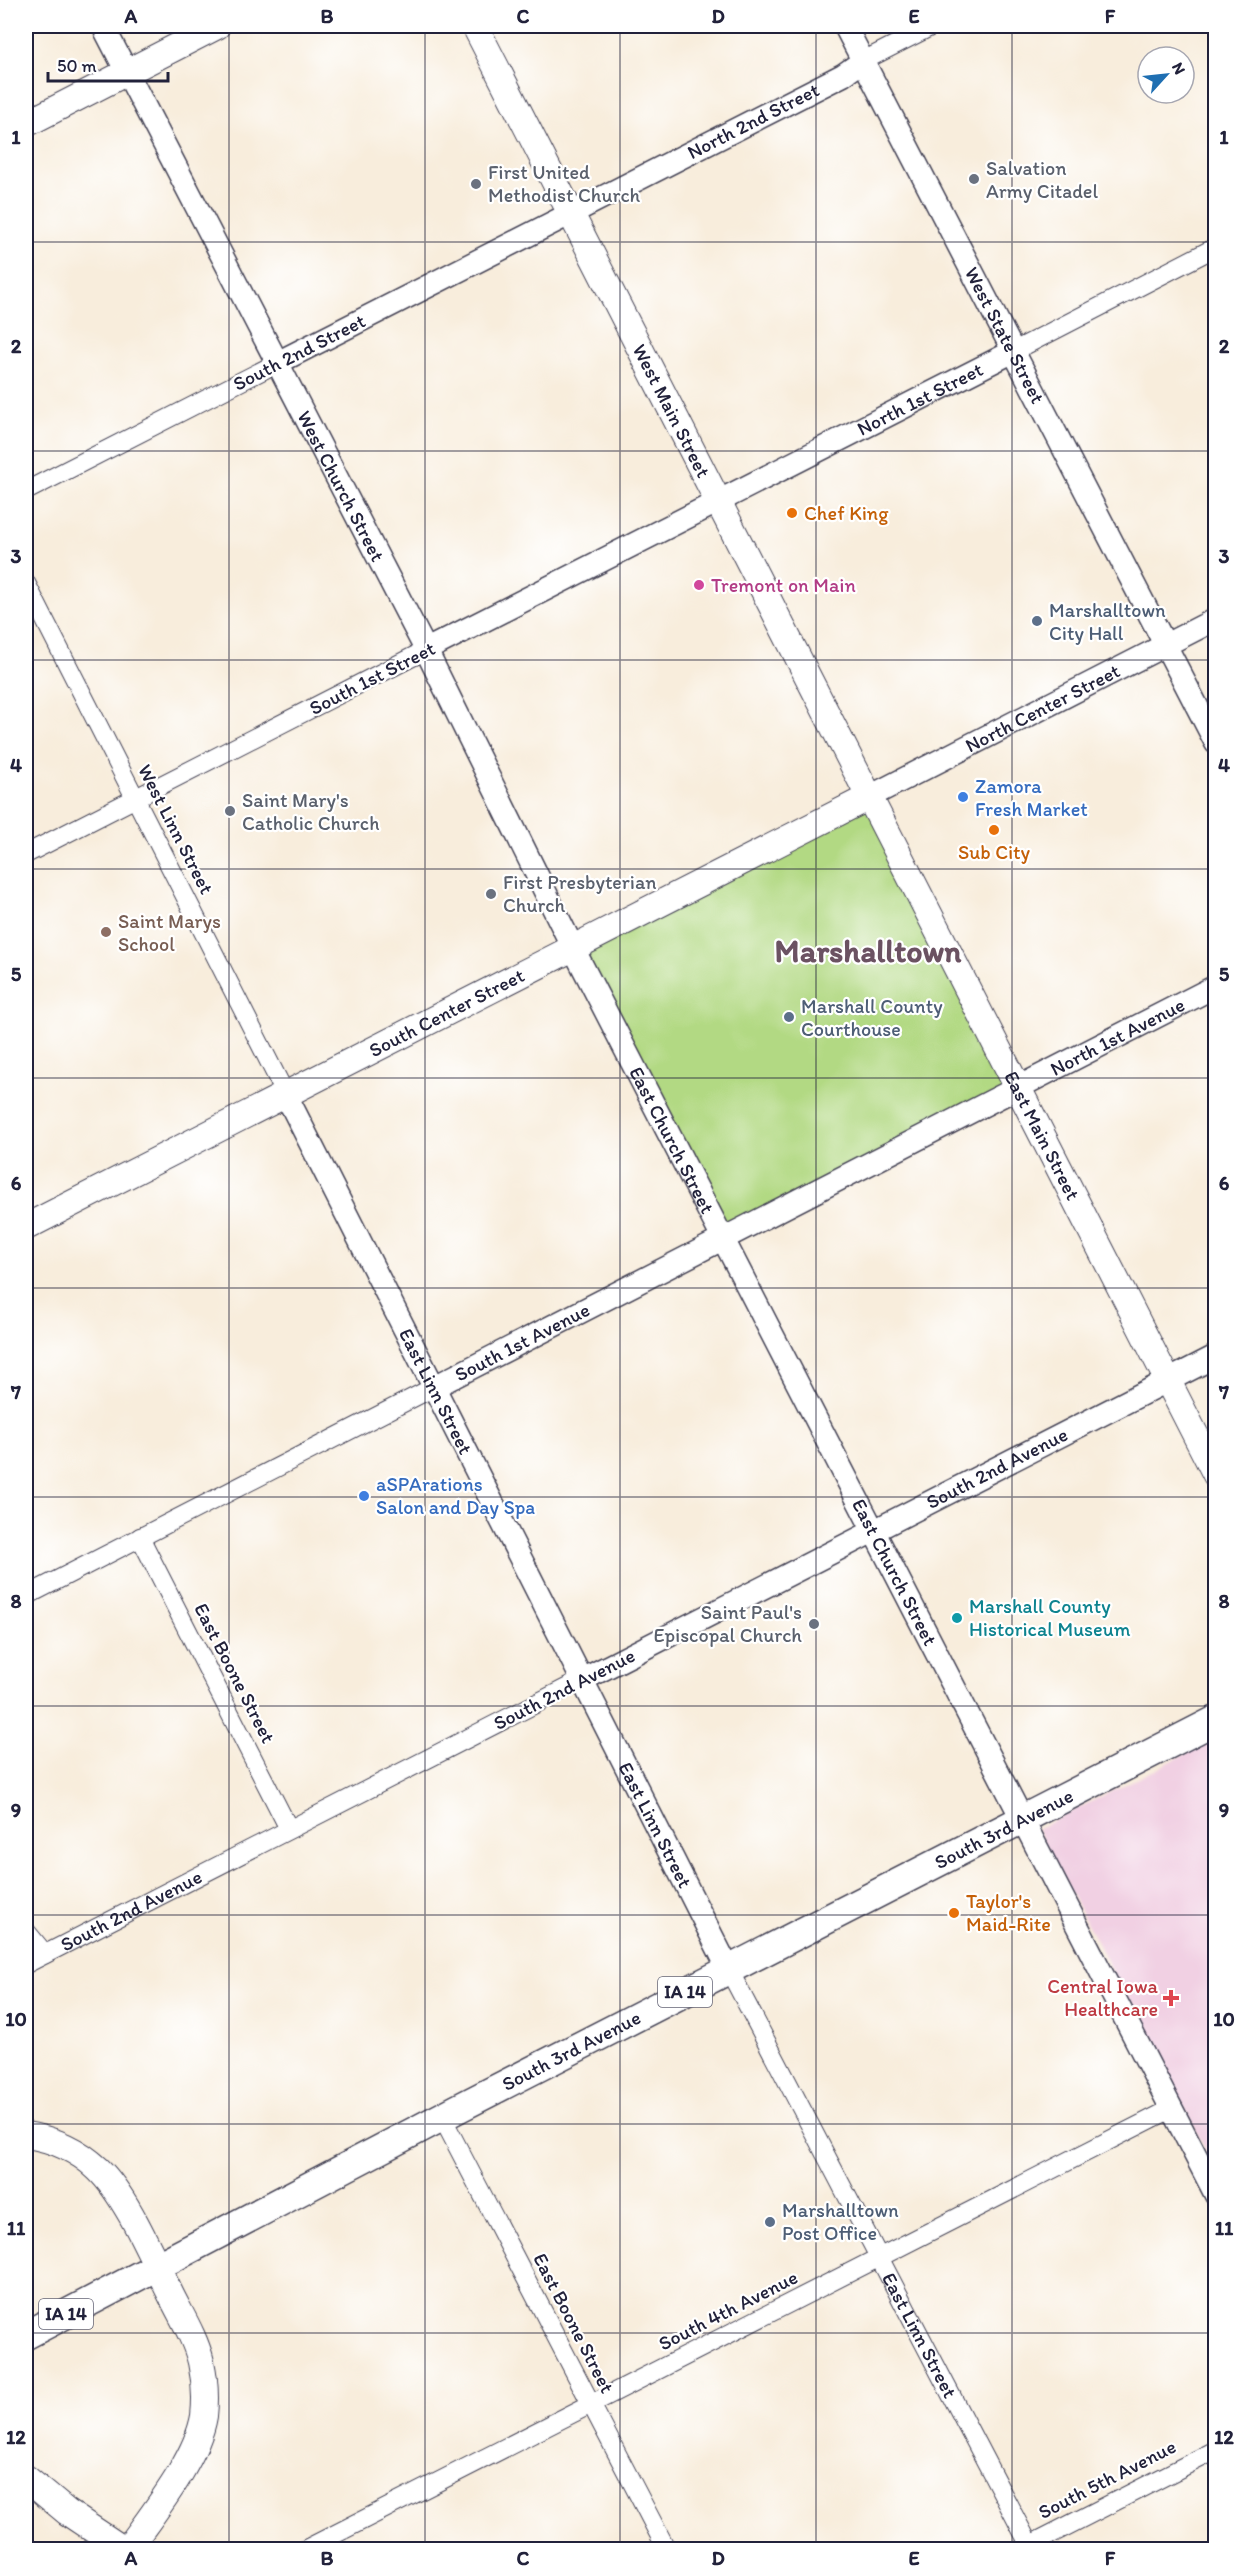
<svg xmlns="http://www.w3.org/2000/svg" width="1241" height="2575" font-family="Itim,sans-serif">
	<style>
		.built { fill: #f1d0e3 }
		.green { fill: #b2d983; stroke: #6a7e5f; stroke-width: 1.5 }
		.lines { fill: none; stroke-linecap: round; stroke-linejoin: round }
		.minor-casing { stroke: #424053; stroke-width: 20 }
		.tertiary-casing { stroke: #424053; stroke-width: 25 }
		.secondary-casing { stroke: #424053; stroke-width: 28 }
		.primary-casing { stroke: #424053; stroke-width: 31 }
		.minor { stroke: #fff; stroke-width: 18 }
		.tertiary { stroke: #fff; stroke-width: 22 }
		.secondary { stroke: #fff; stroke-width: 26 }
		.primary { stroke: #fff; stroke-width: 28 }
		.grid { fill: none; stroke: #22223b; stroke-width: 1.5; stroke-opacity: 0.55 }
		.worship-dot { fill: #6b7280; stroke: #fff; stroke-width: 2 }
		.food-dot { fill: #e8710a; stroke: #fff; stroke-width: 2 }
		.hotel-dot { fill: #d1479c; stroke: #fff; stroke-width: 2 }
		.service-dot { fill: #5c6f8a; stroke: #fff; stroke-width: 2 }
		.shop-dot { fill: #3f7fe0; stroke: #fff; stroke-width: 2 }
		.education-dot { fill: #8d6e63; stroke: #fff; stroke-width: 2 }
		.culture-dot { fill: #0f9aa8; stroke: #fff; stroke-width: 2 }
		.health-dot { fill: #e0444e; stroke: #fff; stroke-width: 2 }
		.labels { text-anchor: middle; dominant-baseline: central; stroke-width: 4.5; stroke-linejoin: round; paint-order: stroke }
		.shield { fill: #fff; stroke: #646476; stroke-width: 1.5 }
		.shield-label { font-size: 18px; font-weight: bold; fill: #22223b }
		.street-label { font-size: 20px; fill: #22223b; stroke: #fff }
		.worship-label { font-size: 20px; fill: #5b616d; stroke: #fff; text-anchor: start }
		.food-label { font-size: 20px; fill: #c56008; stroke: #fff; text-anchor: start }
		.hotel-label { font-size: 20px; fill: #b23c85; stroke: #fff; text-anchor: start }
		.service-label { font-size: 20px; fill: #4e5e75; stroke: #fff; text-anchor: start }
		.shop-label { font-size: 20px; fill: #366cbe; stroke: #fff; text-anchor: start }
		.education-label { font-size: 20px; fill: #785e54; stroke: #fff; text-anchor: start }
		.culture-label { font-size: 20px; fill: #0d838f; stroke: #fff; text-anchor: start }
		.health-label { font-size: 20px; fill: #be3a42; stroke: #fff; text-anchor: end }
		.town-label { font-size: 32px; font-weight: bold; fill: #6b5262; stroke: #fff }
		.neatline { fill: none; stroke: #22223b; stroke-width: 2 }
		.grid-label { font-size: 20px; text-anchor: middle; font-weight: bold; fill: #22223b }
	</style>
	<rect width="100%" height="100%" fill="#fff"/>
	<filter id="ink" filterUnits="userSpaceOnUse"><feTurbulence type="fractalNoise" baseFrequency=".0167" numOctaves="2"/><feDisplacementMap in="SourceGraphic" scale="12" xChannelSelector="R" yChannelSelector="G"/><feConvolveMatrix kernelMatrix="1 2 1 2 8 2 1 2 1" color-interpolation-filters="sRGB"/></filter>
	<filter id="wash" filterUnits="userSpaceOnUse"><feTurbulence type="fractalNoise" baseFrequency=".008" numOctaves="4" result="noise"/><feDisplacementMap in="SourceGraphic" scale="24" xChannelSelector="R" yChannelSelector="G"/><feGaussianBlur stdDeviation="1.35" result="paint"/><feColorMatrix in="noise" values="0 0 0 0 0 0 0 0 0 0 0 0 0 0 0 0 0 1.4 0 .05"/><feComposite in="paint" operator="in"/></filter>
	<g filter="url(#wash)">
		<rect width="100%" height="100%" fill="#f8eddc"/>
		<path class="built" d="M 1215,1739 L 1215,2167 L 1037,1829 Z"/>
		<path class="green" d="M 869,797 L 1019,1088 L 723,1239 L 573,948 Z"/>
	</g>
	<g filter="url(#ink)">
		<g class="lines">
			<defs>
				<g id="minor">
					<path d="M 863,61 L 932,26"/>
					<path d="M 1014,351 L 1216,247"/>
					<path d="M 26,491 L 277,363"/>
					<path d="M 26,583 L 286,1095"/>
					<path d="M 26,854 L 426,650"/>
					<path d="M 140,1537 L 289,1829"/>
					<path d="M 26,1596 L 434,1387"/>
					<path d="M 26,1931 L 45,1954"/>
					<path id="s1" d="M 26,1964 L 582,1680"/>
					<path id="s2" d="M 729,1970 L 1032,2550"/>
					<path d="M 442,2117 L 667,2550"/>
					<path d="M 304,2550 L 1171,2109"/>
					<path d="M 1020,2550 L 1216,2450"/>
				</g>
				<g id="tertiary">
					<path id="s3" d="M 103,26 L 426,650 L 573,948 L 1216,2195"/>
					<path id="s4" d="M 845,26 L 1216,743"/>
					<path id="s5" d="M 277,363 L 843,75 L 863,61"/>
					<path id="s6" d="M 426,650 L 1014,351"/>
					<path id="s7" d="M 869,797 L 1216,619"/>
					<path id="s8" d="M 286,1095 L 729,1970"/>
					<path id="s9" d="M 434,1387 L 1216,986"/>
					<path id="s10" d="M 582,1680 L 1216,1356"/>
				</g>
				<g id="secondary">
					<path id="s11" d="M 475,26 L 1216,1475"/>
					<path d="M 26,124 L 217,26"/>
					<path id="s12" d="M 26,1227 L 869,797"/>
					<path d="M 26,2135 C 53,2139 78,2150 98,2169 C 127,2197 151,2255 169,2291 C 180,2314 195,2337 201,2362 C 205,2380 206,2398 204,2416 C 197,2459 153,2513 127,2550"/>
					<path d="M 26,2478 L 67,2512 L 124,2550"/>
				</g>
				<g id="primary">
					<path id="s13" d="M 26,2335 L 457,2109 L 1216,1720"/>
				</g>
			</defs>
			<use href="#minor" class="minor-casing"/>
			<use href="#tertiary" class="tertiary-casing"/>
			<use href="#secondary" class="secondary-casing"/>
			<use href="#primary" class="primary-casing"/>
			<use href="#minor" class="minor"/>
			<use href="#tertiary" class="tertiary"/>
			<use href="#secondary" class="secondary"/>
			<use href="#primary" class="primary"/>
		</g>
	</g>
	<path class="grid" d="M 229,26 L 229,2550M 425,26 L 425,2550M 620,26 L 620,2550M 816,26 L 816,2550M 1012,26 L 1012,2550M 26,242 L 1216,242M 26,451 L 1216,451M 26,660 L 1216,660M 26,869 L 1216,869M 26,1078 L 1216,1078M 26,1288 L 1216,1288M 26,1497 L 1216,1497M 26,1706 L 1216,1706M 26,1915 L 1216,1915M 26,2124 L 1216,2124M 26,2333 L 1216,2333"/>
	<g class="worship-dot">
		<circle cx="974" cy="179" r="6"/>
		<circle cx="476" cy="184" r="6"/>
		<circle cx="230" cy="811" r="6"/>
		<circle cx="491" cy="894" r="6"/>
		<circle cx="814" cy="1624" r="6"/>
	</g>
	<g class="food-dot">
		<circle cx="792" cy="513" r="6"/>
		<circle cx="994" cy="830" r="6"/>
		<circle cx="954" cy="1913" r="6"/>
	</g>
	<circle class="hotel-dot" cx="699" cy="585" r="6"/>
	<g class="service-dot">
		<circle cx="1037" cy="621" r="6"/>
		<circle cx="789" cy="1017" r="6"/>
		<circle cx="770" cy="2222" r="6"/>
	</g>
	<g class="shop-dot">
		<circle cx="963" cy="797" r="6"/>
		<circle cx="364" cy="1496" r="6"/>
	</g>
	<circle class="education-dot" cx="106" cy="932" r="6"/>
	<circle class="culture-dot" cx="957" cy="1618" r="6"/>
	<path class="health-dot" d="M1168 1989h6v6h6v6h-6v6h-6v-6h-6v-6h6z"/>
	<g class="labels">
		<g class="shield">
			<rect x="658" y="1977" width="54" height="30" rx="4.5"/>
			<rect x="39" y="2299" width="54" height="30" rx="4.5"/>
		</g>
		<g class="shield-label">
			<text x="685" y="1992">IA 14</text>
			<text x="66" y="2314">IA 14</text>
		</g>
		<g class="street-label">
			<text stroke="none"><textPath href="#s5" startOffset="534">North 2nd Street</textPath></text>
			<text stroke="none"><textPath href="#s4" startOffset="348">West State Street</textPath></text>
			<text transform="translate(299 352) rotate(-27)">South 2nd Street</text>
			<text stroke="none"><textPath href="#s6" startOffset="554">North 1st Street</textPath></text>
			<text stroke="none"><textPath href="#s11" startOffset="432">West Main Street</textPath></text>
			<text stroke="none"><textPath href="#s3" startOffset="518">West Church Street</textPath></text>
			<text transform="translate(372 678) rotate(-27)">South 1st Street</text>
			<text stroke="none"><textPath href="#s7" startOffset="195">North Center Street</textPath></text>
			<text transform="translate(176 829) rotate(63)">West Linn Street</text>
			<text stroke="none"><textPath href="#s12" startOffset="472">South Center Street</textPath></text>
			<text stroke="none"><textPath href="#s9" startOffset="768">North 1st Avenue</textPath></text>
			<text stroke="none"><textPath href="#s11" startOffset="1246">East Main Street</textPath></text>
			<text stroke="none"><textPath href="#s3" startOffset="1251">East Church Street</textPath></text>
			<text stroke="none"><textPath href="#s9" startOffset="99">South 1st Avenue</textPath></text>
			<text stroke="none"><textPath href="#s8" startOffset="332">East Linn Street</textPath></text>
			<text stroke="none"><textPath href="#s10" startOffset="466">South 2nd Avenue</textPath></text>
			<text stroke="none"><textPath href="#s3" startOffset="1737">East Church Street</textPath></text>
			<text transform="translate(235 1673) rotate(63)">East Boone Street</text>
			<text transform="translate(564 1689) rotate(-27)">South 2nd Avenue</text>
			<text stroke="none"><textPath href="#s8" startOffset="818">East Linn Street</textPath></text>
			<text stroke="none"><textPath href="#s13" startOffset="1101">South 3rd Avenue</textPath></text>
			<text stroke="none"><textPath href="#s1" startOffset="118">South 2nd Avenue</textPath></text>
			<text stroke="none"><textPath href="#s13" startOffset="615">South 3rd Avenue</textPath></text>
			<text transform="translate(728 2310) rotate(-27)">South 4th Avenue</text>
			<text transform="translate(574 2323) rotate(63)">East Boone Street</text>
			<text stroke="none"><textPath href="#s2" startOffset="412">East Linn Street</textPath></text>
			<text transform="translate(1107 2479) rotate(-27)">South 5th Avenue</text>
		</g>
		<g class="worship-label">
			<text x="986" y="168">Salvation<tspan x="986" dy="23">Army Citadel</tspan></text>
			<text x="488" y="172">First United<tspan x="488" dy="23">Methodist Church</tspan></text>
			<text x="242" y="800">Saint Mary's<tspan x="242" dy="23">Catholic Church</tspan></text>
			<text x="503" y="882">First Presbyterian<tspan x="503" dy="23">Church</tspan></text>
			<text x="802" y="1612" text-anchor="end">Saint Paul's<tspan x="802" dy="23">Episcopal Church</tspan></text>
		</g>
		<g class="food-label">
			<text x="804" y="513">Chef King</text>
			<text x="994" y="852" text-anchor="middle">Sub City</text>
			<text x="966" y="1901">Taylor's<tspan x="966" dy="23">Maid-Rite</tspan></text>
		</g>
		<g class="hotel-label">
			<text x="711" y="585">Tremont on Main</text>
		</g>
		<g class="service-label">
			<text x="1049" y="610">Marshalltown<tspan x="1049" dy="23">City Hall</tspan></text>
			<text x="801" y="1006">Marshall County<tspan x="801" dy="23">Courthouse</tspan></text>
			<text x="782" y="2210">Marshalltown<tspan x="782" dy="23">Post Office</tspan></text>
		</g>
		<g class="shop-label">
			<text x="975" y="786">Zamora<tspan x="975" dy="23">Fresh Market</tspan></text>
			<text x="376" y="1484">aSPArations<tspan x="376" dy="23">Salon and Day Spa</tspan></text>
		</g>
		<g class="education-label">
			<text x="118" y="921">Saint Marys<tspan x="118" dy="23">School</tspan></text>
		</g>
		<g class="culture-label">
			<text x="969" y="1606">Marshall County<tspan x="969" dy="23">Historical Museum</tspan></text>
		</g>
		<g class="health-label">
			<text x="1158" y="1986">Central Iowa<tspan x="1158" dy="23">Healthcare</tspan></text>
		</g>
		<g class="town-label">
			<text x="868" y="951">Marshalltown</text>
		</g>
	</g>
	<rect width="1241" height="2575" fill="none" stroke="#fff" stroke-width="66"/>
	<g transform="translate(1166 75) rotate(63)"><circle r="28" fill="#ffffff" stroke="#a7a7b1" stroke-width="1.5"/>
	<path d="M0-4.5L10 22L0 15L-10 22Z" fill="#1f6fb2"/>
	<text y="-9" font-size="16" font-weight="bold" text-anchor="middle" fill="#22223b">N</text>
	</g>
	<path d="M48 72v9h120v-9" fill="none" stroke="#22223b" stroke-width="3"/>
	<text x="57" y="72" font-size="18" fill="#22223b" stroke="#ffffff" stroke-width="4.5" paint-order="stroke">50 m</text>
	<rect x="33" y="33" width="1175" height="2509" class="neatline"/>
	<g class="grid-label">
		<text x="131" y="23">A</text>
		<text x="327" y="23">B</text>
		<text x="523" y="23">C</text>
		<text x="718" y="23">D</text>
		<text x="914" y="23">E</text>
		<text x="1110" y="23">F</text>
		<text x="16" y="144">1</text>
		<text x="1224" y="144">1</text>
		<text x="16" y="353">2</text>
		<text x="1224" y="353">2</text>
		<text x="16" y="563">3</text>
		<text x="1224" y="563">3</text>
		<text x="16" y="772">4</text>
		<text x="1224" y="772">4</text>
		<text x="16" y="981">5</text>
		<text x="1224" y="981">5</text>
		<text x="16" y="1190">6</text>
		<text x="1224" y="1190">6</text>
		<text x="16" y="1399">7</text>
		<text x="1224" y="1399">7</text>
		<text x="16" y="1608">8</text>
		<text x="1224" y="1608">8</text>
		<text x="16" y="1817">9</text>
		<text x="1224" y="1817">9</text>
		<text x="16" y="2026">10</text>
		<text x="1224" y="2026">10</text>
		<text x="16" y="2235">11</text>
		<text x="1224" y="2235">11</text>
		<text x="16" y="2444">12</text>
		<text x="1224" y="2444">12</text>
		<text x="131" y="2565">A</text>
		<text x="327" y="2565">B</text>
		<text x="523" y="2565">C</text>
		<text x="718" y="2565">D</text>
		<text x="914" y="2565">E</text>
		<text x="1110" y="2565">F</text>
	</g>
</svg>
